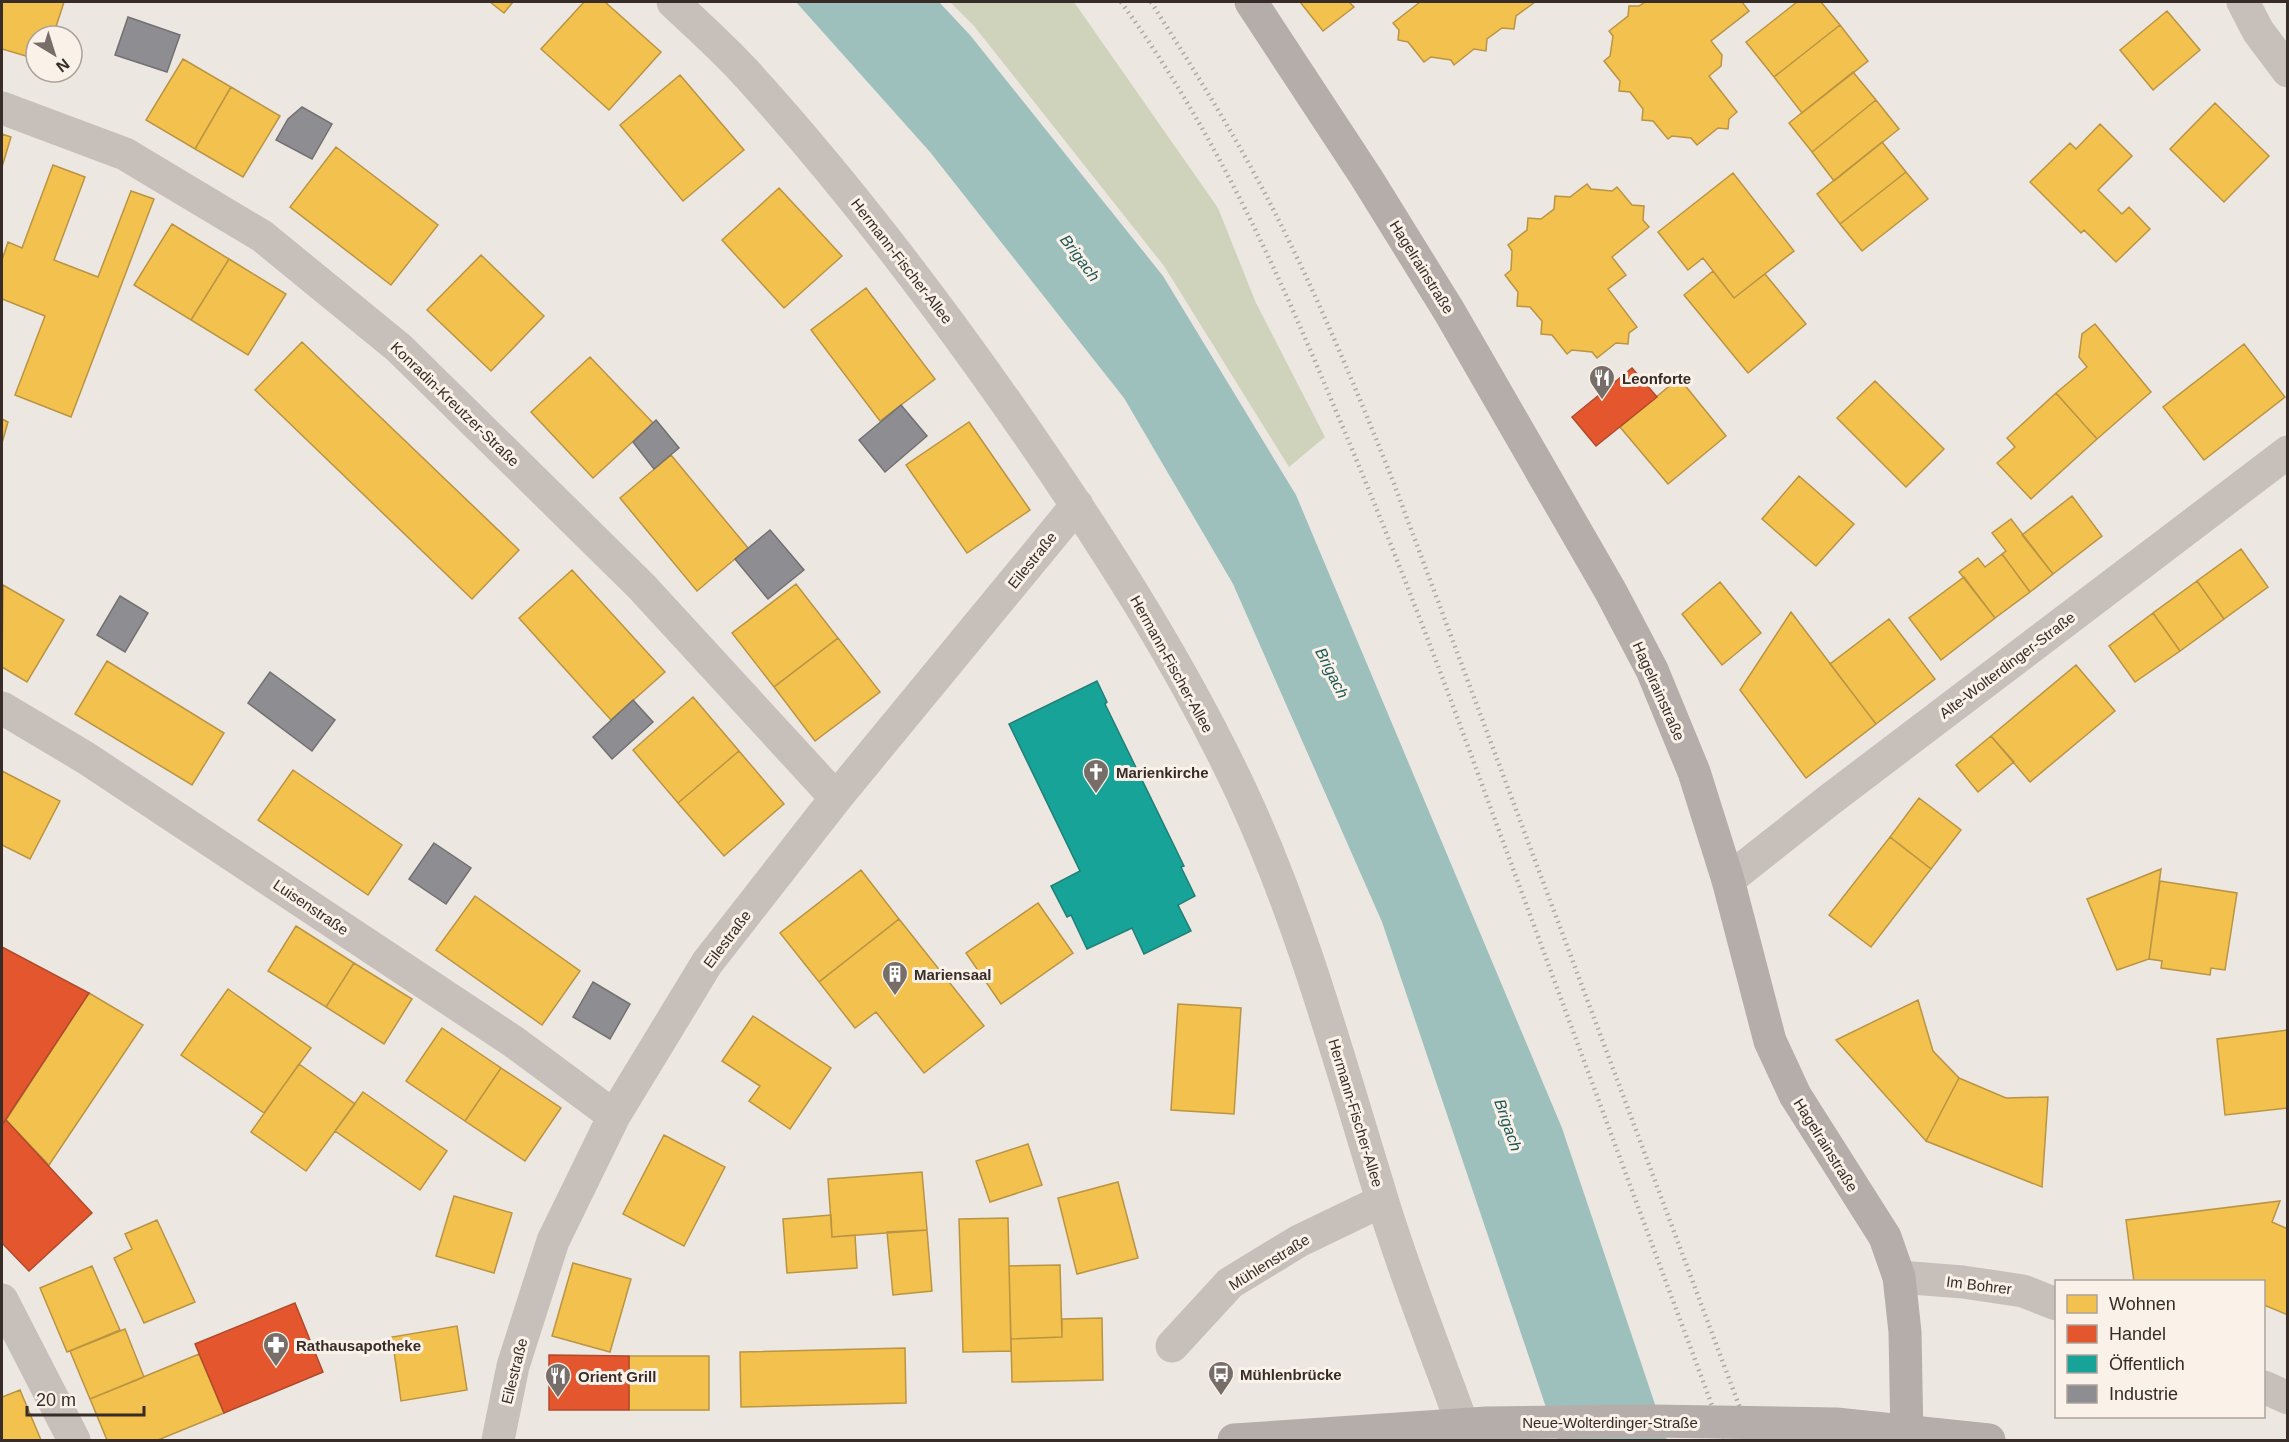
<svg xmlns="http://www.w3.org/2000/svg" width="2289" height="1442" font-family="Arial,sans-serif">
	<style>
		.green { fill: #cfd3bb }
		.water { fill: #9dc0bd }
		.homes { fill: #f2c14e; stroke: #ba9443; stroke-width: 1.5 }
		.shops { fill: #e4572e; stroke: #b04a2c; stroke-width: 1.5 }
		.public { fill: #17a398; stroke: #217f76; stroke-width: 1.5 }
		.industry { fill: #8d8d92; stroke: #737072; stroke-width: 1.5 }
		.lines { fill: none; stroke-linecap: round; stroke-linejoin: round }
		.minor { stroke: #c7bfba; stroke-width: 33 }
		.major { stroke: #b5ada9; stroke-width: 33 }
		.rail { stroke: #aea8a5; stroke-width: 4.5; stroke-dasharray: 1.5 4.5; stroke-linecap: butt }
		.major-bridge { stroke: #b5ada9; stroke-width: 33 }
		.labels { text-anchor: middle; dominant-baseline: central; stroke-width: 6; stroke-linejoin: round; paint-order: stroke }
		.street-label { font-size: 15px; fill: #372c28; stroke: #faf1e8 }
		.poi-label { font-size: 15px; font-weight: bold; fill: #372c28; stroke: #faf1e8; text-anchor: start }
		.water-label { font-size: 16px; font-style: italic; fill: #1d5959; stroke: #faf1e8 }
	</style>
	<rect width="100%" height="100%" fill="#ede7e1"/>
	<path class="green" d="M 950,2 L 1074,2 L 1218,208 L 1256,303 L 1325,437 L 1289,467 L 1164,266 L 974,26 Z"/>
	<path class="water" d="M 796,2 L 939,2 L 970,35 L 1163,276 L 1296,495 L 1562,1128 L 1667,1440 L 1557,1440 L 1382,922 L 1233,584 L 1124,398 L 930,152 Z"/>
	<path class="homes" d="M 2,2 L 64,2 L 53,36 L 36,36 L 36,59 L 2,49 Z
		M 490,2 L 513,2 L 504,13 Z
		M 584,2 L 605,2 L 661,52 L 609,110 L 541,49 Z
		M 1300,2 L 1349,2 L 1354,7 L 1323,31 Z
		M 1420,2 L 1535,2 L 1516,16 L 1514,29 L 1502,28 L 1487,39 L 1486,51 L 1474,49 L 1454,65 L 1451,60 L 1431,57 L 1424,62 L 1408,42 L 1398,40 L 1399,30 L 1393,23 Z
		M 1645,2 L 1742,2 L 1749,11 L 1711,41 L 1722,55 L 1721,66 L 1709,76 L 1737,112 L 1729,119 L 1728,129 L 1718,128 L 1697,145 L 1691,138 L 1672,136 L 1668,139 L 1653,121 L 1642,120 L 1643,109 L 1630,92 L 1619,91 L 1620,81 L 1604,61 L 1610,56 L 1613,36 L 1609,31 L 1628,16 L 1629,6 L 1639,6 Z
		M 1797,2 L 1821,2 L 1840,25 L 1774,77 L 1746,42 Z
		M 2167,11 L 2200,50 L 2153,90 L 2120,50 Z
		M 1840,25 L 1868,61 L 1802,113 L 1774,77 Z
		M 183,59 L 231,87 L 195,149 L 146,120 Z
		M 1853,72 L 1876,100 L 1812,152 L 1789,123 Z
		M 680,75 L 744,150 L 683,201 L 620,125 Z
		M 231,87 L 280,116 L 243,177 L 195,149 Z
		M 1876,100 L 1899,129 L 1834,181 L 1812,152 Z
		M 2215,103 L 2269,156 L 2224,202 L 2170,149 Z
		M 2100,124 L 2132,156 L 2098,190 L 2122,214 L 2129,207 L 2150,229 L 2116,262 L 2084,230 L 2081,233 L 2030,182 L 2070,143 L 2076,149 Z
		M 2,134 L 11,137 L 2,167 Z
		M 1882,142 L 1906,172 L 1840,224 L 1817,194 Z
		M 336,147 L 438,225 L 391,285 L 290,207 Z
		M 53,165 L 85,177 L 54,260 L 98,277 L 131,191 L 154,199 L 71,417 L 15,395 L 45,316 L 2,299 L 2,260 L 8,242 L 22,248 Z
		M 1906,172 L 1928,199 L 1862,251 L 1840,224 Z
		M 1733,173 L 1794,251 L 1734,298 L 1703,258 L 1688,270 L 1658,232 Z
		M 1587,184 L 1591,189 L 1612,191 L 1617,187 L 1632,205 L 1644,206 L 1643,220 L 1649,227 L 1612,257 L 1626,275 L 1608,289 L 1637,327 L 1629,333 L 1628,344 L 1616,343 L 1597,358 L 1592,352 L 1572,350 L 1567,354 L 1552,335 L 1541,334 L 1542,321 L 1530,307 L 1517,306 L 1518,292 L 1505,275 L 1511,270 L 1512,251 L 1508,245 L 1527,230 L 1528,218 L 1541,219 L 1554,209 L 1555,196 L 1570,197 Z
		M 779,188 L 842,256 L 784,308 L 722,240 Z
		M 172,224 L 229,259 L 191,320 L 134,285 Z
		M 481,255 L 544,316 L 491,371 L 427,310 Z
		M 229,259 L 286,294 L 248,355 L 191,320 Z
		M 1713,271 L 1734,298 L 1765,274 L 1806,324 L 1748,373 L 1684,295 Z
		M 866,288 L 935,379 L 880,421 L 811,330 Z
		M 2095,324 L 2151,392 L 2097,439 L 2056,393 L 2087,367 L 2079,357 L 2082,334 Z
		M 302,342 L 519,550 L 472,599 L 255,390 Z
		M 2244,344 L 2285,397 L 2204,460 L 2163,407 Z
		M 590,357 L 653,423 L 593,478 L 531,412 Z
		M 1679,378 L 1726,436 L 1668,484 L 1620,427 Z
		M 1875,381 L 1944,449 L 1906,487 L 1837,418 Z
		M 2056,393 L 2097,439 L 2031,499 L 1997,463 L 2015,447 L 2007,438 Z
		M 2,419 L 8,422 L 2,443 Z
		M 969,422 L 1030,510 L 967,553 L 906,465 Z
		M 671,455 L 748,548 L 697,591 L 620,498 Z
		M 1799,476 L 1854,524 L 1816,566 L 1762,519 Z
		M 2072,496 L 2102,536 L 2053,574 L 2022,535 Z
		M 2011,519 L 2053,574 L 2030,592 L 2002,554 L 2006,551 L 1992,533 Z
		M 2241,549 L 2268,587 L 2224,619 L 2197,581 Z
		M 2002,554 L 2030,592 L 1995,618 L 1959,572 L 1978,558 L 1985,567 Z
		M 572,570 L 665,672 L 611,720 L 519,618 Z
		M 1964,577 L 1995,618 L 1941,660 L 1909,618 Z
		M 2197,581 L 2224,619 L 2180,651 L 2153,613 Z
		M 1720,582 L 1761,633 L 1722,665 L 1682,614 Z
		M 796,584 L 838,638 L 774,687 L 732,633 Z
		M 3,585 L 64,620 L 27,682 L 2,667 Z
		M 1791,612 L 1876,724 L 1806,778 L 1740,690 Z
		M 2153,613 L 2180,651 L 2135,682 L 2109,646 Z
		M 1889,619 L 1935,679 L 1876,724 L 1830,664 Z
		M 838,638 L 880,692 L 815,741 L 774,687 Z
		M 107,661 L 224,733 L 192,785 L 75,714 Z
		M 2076,665 L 2115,711 L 2030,782 L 1991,736 Z
		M 693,697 L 739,751 L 678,803 L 633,750 Z
		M 1991,736 L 2014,762 L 1978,792 L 1956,765 Z
		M 739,751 L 784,804 L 724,856 L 678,803 Z
		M 293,770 L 402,845 L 368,895 L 258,820 Z
		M 2,771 L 60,801 L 30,859 L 2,845 Z
		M 1919,798 L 1961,830 L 1931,869 L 1890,837 Z
		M 1890,837 L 1931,869 L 1871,947 L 1829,915 Z
		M 2161,869 L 2149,959 L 2117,970 L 2087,899 Z
		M 861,870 L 899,919 L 819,982 L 780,933 Z
		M 2160,881 L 2237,893 L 2225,970 L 2211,968 L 2210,975 L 2161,968 L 2162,961 L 2149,959 Z
		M 475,896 L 580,971 L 542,1025 L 436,950 Z
		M 1038,903 L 1073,953 L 1001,1004 L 966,953 Z
		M 899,919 L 984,1026 L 924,1073 L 876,1012 L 855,1028 L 819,982 Z
		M 296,926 L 354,963 L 326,1007 L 268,971 Z
		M 354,963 L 412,999 L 384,1044 L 326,1007 Z
		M 228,989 L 311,1048 L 264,1113 L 181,1055 Z
		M 89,993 L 143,1025 L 49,1165 L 6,1120 Z
		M 1918,1000 L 1933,1051 L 1959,1078 L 1926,1141 L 1836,1040 Z
		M 1178,1004 L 1241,1008 L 1234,1114 L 1171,1110 Z
		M 753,1016 L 831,1068 L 790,1129 L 749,1101 L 760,1086 L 722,1061 Z
		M 442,1028 L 501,1068 L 465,1121 L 406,1081 Z
		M 2288,1030 L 2288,1108 L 2225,1115 L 2217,1039 Z
		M 299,1064 L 355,1104 L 306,1171 L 251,1132 Z
		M 501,1068 L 561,1108 L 525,1161 L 465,1121 Z
		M 1959,1078 L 2006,1098 L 2048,1097 L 2042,1187 L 1926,1141 Z
		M 363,1092 L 447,1151 L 420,1190 L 335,1131 Z
		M 664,1135 L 725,1167 L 684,1246 L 623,1214 Z
		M 1028,1144 L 1042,1185 L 990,1202 L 976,1161 Z
		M 922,1172 L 927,1230 L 832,1237 L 828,1179 Z
		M 1118,1182 L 1138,1258 L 1077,1274 L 1058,1198 Z
		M 454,1196 L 512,1213 L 494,1273 L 436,1256 Z
		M 2280,1201 L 2272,1222 L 2288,1229 L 2288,1315 L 2264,1305 L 2264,1282 L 2134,1282 L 2126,1220 Z
		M 831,1215 L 832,1237 L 855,1235 L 857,1268 L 787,1273 L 783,1219 Z
		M 1008,1218 L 1011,1351 L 963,1352 L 959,1219 Z
		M 157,1220 L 195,1302 L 144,1323 L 114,1258 L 132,1249 L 125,1234 Z
		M 927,1230 L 932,1291 L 893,1295 L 887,1232 Z
		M 573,1263 L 631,1279 L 610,1352 L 552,1336 Z
		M 1060,1265 L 1062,1337 L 1011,1339 L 1009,1266 Z
		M 92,1266 L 120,1330 L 67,1352 L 40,1288 Z
		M 1102,1318 L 1103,1380 L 1012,1382 L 1011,1339 L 1062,1337 L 1062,1319 Z
		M 457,1326 L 467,1390 L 401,1401 L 392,1337 Z
		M 125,1329 L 144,1377 L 90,1399 L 70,1351 Z
		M 905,1348 L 906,1403 L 741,1407 L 740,1352 Z
		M 199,1354 L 224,1413 L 158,1440 L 107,1440 L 90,1399 Z
		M 629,1356 L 709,1356 L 709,1410 L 629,1410 Z
		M 20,1390 L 41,1440 L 2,1440 L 2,1397 Z"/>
	<path class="shops" d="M 1632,368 L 1657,397 L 1596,446 L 1572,417 Z
		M 2,947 L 89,993 L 2,1125 Z
		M 6,1120 L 92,1213 L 29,1271 L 2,1243 L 2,1125 Z
		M 295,1303 L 323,1372 L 224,1413 L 195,1344 Z
		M 549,1355 L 629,1356 L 629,1410 L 549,1410 Z"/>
	<path class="public" d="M 1097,681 L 1107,702 L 1105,704 L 1184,866 L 1181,867 L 1195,896 L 1178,905 L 1191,931 L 1144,954 L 1132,928 L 1087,949 L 1071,915 L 1067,917 L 1051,886 L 1080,871 L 1009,724 Z"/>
	<path class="industry" d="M 128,17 L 180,35 L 167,72 L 115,55 Z
		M 302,107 L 332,124 L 312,159 L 276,140 L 288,119 Z
		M 901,405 L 927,436 L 885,472 L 859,440 Z
		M 656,420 L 679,448 L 654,469 L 633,442 Z
		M 770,530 L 804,570 L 768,599 L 735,559 Z
		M 120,596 L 148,613 L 125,652 L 97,635 Z
		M 270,672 L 335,720 L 312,751 L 248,703 Z
		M 633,700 L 653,722 L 612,759 L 593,737 Z
		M 434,843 L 471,868 L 446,904 L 409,879 Z
		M 593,982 L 630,1004 L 610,1039 L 573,1017 Z"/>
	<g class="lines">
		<path class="minor" d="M 673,2 C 697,25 722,47 745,72 C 850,187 944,312 1033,441 C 1110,553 1184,669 1242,793 C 1302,922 1339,1060 1381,1196 C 1406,1279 1439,1359 1468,1440
			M 2243,2 L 2258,31 L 2288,71
			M 2,108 L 125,154 L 262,236 L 399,348 L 641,586 L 836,798
			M 2,708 L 86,758 L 514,1042 L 614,1116
			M 1728,880 L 1828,801 L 2288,452
			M 1899,1277 L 1963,1282 L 2023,1291 L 2056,1304
			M 2,1300 L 74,1440
			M 1172,1346 L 1230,1283 L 1299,1241 L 1382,1201
			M 2264,1387 L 2288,1398
			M 498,1440 L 513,1366 L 553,1241 L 614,1116 L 707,963 L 836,798 L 1077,505"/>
		<path class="major" d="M 1251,2 L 1366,177 L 1449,311 L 1611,592 L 1652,670 L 1694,772 L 1728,880 L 1770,1041 L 1795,1095 L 1885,1237 L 1899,1277 L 1905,1332 L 1907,1440"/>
		<path class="rail" d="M 1121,2 C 1210,124 1275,264 1333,404 C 1379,512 1422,622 1463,733 C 1550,969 1637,1205 1725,1440
			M 1151,2 C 1189,62 1227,122 1261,186 C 1311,280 1353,381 1393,481 L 1752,1440"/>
		<path class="major-bridge" d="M 1234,1440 L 1487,1423 L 1652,1421 L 1836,1424 L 1989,1440"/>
	</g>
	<defs>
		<symbol id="restaurant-pin" viewBox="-11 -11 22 30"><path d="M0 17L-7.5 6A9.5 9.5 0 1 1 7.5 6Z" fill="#776d69" stroke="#faf1e8"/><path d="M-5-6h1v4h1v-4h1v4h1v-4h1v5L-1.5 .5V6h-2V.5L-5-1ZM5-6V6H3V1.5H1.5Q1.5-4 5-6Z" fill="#fff"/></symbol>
		<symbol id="church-pin" viewBox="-11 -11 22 30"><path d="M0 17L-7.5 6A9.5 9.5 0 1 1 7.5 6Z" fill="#776d69" stroke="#faf1e8"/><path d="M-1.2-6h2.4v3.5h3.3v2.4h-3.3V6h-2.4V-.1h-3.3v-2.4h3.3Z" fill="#fff"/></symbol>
		<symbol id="building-pin" viewBox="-11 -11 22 30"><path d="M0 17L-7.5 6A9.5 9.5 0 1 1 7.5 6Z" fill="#776d69" stroke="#faf1e8"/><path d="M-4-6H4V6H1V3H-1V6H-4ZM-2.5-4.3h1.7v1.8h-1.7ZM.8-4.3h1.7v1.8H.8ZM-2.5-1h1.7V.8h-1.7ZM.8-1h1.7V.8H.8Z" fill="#fff"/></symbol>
		<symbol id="pharmacy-pin" viewBox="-11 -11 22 30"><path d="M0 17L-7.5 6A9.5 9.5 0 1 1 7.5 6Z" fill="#776d69" stroke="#faf1e8"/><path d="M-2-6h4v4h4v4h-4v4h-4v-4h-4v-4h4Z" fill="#fff"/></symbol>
		<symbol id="bus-pin" viewBox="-11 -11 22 30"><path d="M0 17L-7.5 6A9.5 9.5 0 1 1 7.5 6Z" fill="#776d69" stroke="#faf1e8"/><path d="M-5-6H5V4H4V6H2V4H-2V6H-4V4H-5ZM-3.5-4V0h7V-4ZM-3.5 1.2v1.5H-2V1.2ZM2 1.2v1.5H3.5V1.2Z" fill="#fff"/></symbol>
	</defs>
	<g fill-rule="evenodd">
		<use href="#restaurant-pin" x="1587" y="363" width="30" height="40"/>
		<use href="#church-pin" x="1081" y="757" width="30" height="40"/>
		<use href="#building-pin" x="880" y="959" width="30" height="40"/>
		<use href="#pharmacy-pin" x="261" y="1330" width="30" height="40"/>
		<use href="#bus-pin" x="1206" y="1359" width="30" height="40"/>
		<use href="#restaurant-pin" x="543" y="1361" width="30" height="40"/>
	</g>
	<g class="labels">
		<g class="street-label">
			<text transform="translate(902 261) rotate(52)">Hermann-Fischer-Allee</text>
			<text transform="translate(1422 267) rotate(58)">Hagelrainstraße</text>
			<text transform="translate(455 404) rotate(44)">Konradin-Kreutzer-Straße</text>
			<text transform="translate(1032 560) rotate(-51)">Eilestraße</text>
			<text transform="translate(1172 664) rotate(61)">Hermann-Fischer-Allee</text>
			<text transform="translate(2007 665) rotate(-37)">Alte-Wolterdinger-Straße</text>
			<text transform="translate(1659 691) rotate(66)">Hagelrainstraße</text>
			<text transform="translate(311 907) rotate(34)">Luisenstraße</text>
			<text transform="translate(727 939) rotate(-53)">Eilestraße</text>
			<text transform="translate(1356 1113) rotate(73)">Hermann-Fischer-Allee</text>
			<text transform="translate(1826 1145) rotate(58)">Hagelrainstraße</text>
			<text transform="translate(1269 1262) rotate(-32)">Mühlenstraße</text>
			<text transform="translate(1979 1285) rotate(7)">Im Bohrer</text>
			<text transform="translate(514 1371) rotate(-76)">Eilestraße</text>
			<text x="1610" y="1422">Neue-Wolterdinger-Straße</text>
		</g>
		<g class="poi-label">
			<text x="1622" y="378">Leonforte</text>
			<text x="1116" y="772">Marienkirche</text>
			<text x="914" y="974">Mariensaal</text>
			<text x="296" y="1345">Rathausapotheke</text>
			<text x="1240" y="1374">Mühlenbrücke</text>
			<text x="578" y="1376">Orient Grill</text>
		</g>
		<g class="water-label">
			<text transform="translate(1080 258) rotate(53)">Brigach</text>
			<text transform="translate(1332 673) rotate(63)">Brigach</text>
			<text transform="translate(1508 1125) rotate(71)">Brigach</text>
		</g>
	</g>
	<rect width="2289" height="1442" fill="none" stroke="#372c28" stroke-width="6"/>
	<rect x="2055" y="1280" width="210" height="138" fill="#faf1e8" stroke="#aca29b" stroke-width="1.5"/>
	<rect x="2067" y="1295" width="30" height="18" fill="#f2c14e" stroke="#aca29b" stroke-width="1.5"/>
	<text x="2109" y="1310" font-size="18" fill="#372c28">Wohnen</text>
	<rect x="2067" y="1325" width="30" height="18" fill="#e4572e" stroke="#aca29b" stroke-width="1.5"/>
	<text x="2109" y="1340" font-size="18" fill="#372c28">Handel</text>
	<rect x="2067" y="1355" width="30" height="18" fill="#17a398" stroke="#aca29b" stroke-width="1.5"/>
	<text x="2109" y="1370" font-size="18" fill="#372c28">Öffentlich</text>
	<rect x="2067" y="1385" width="30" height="18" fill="#8d8d92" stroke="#aca29b" stroke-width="1.5"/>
	<text x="2109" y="1400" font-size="18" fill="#372c28">Industrie</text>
	<g transform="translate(54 54) rotate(142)"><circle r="28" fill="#faf1e8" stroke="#aca29b" stroke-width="1.5"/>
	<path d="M0-4.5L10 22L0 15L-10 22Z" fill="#776d69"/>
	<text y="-9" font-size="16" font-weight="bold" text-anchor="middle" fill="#372c28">N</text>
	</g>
	<path d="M27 1406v9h117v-9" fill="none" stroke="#372c28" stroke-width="3"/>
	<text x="36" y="1406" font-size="18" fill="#372c28" stroke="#faf1e8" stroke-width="4.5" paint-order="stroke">20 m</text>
</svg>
